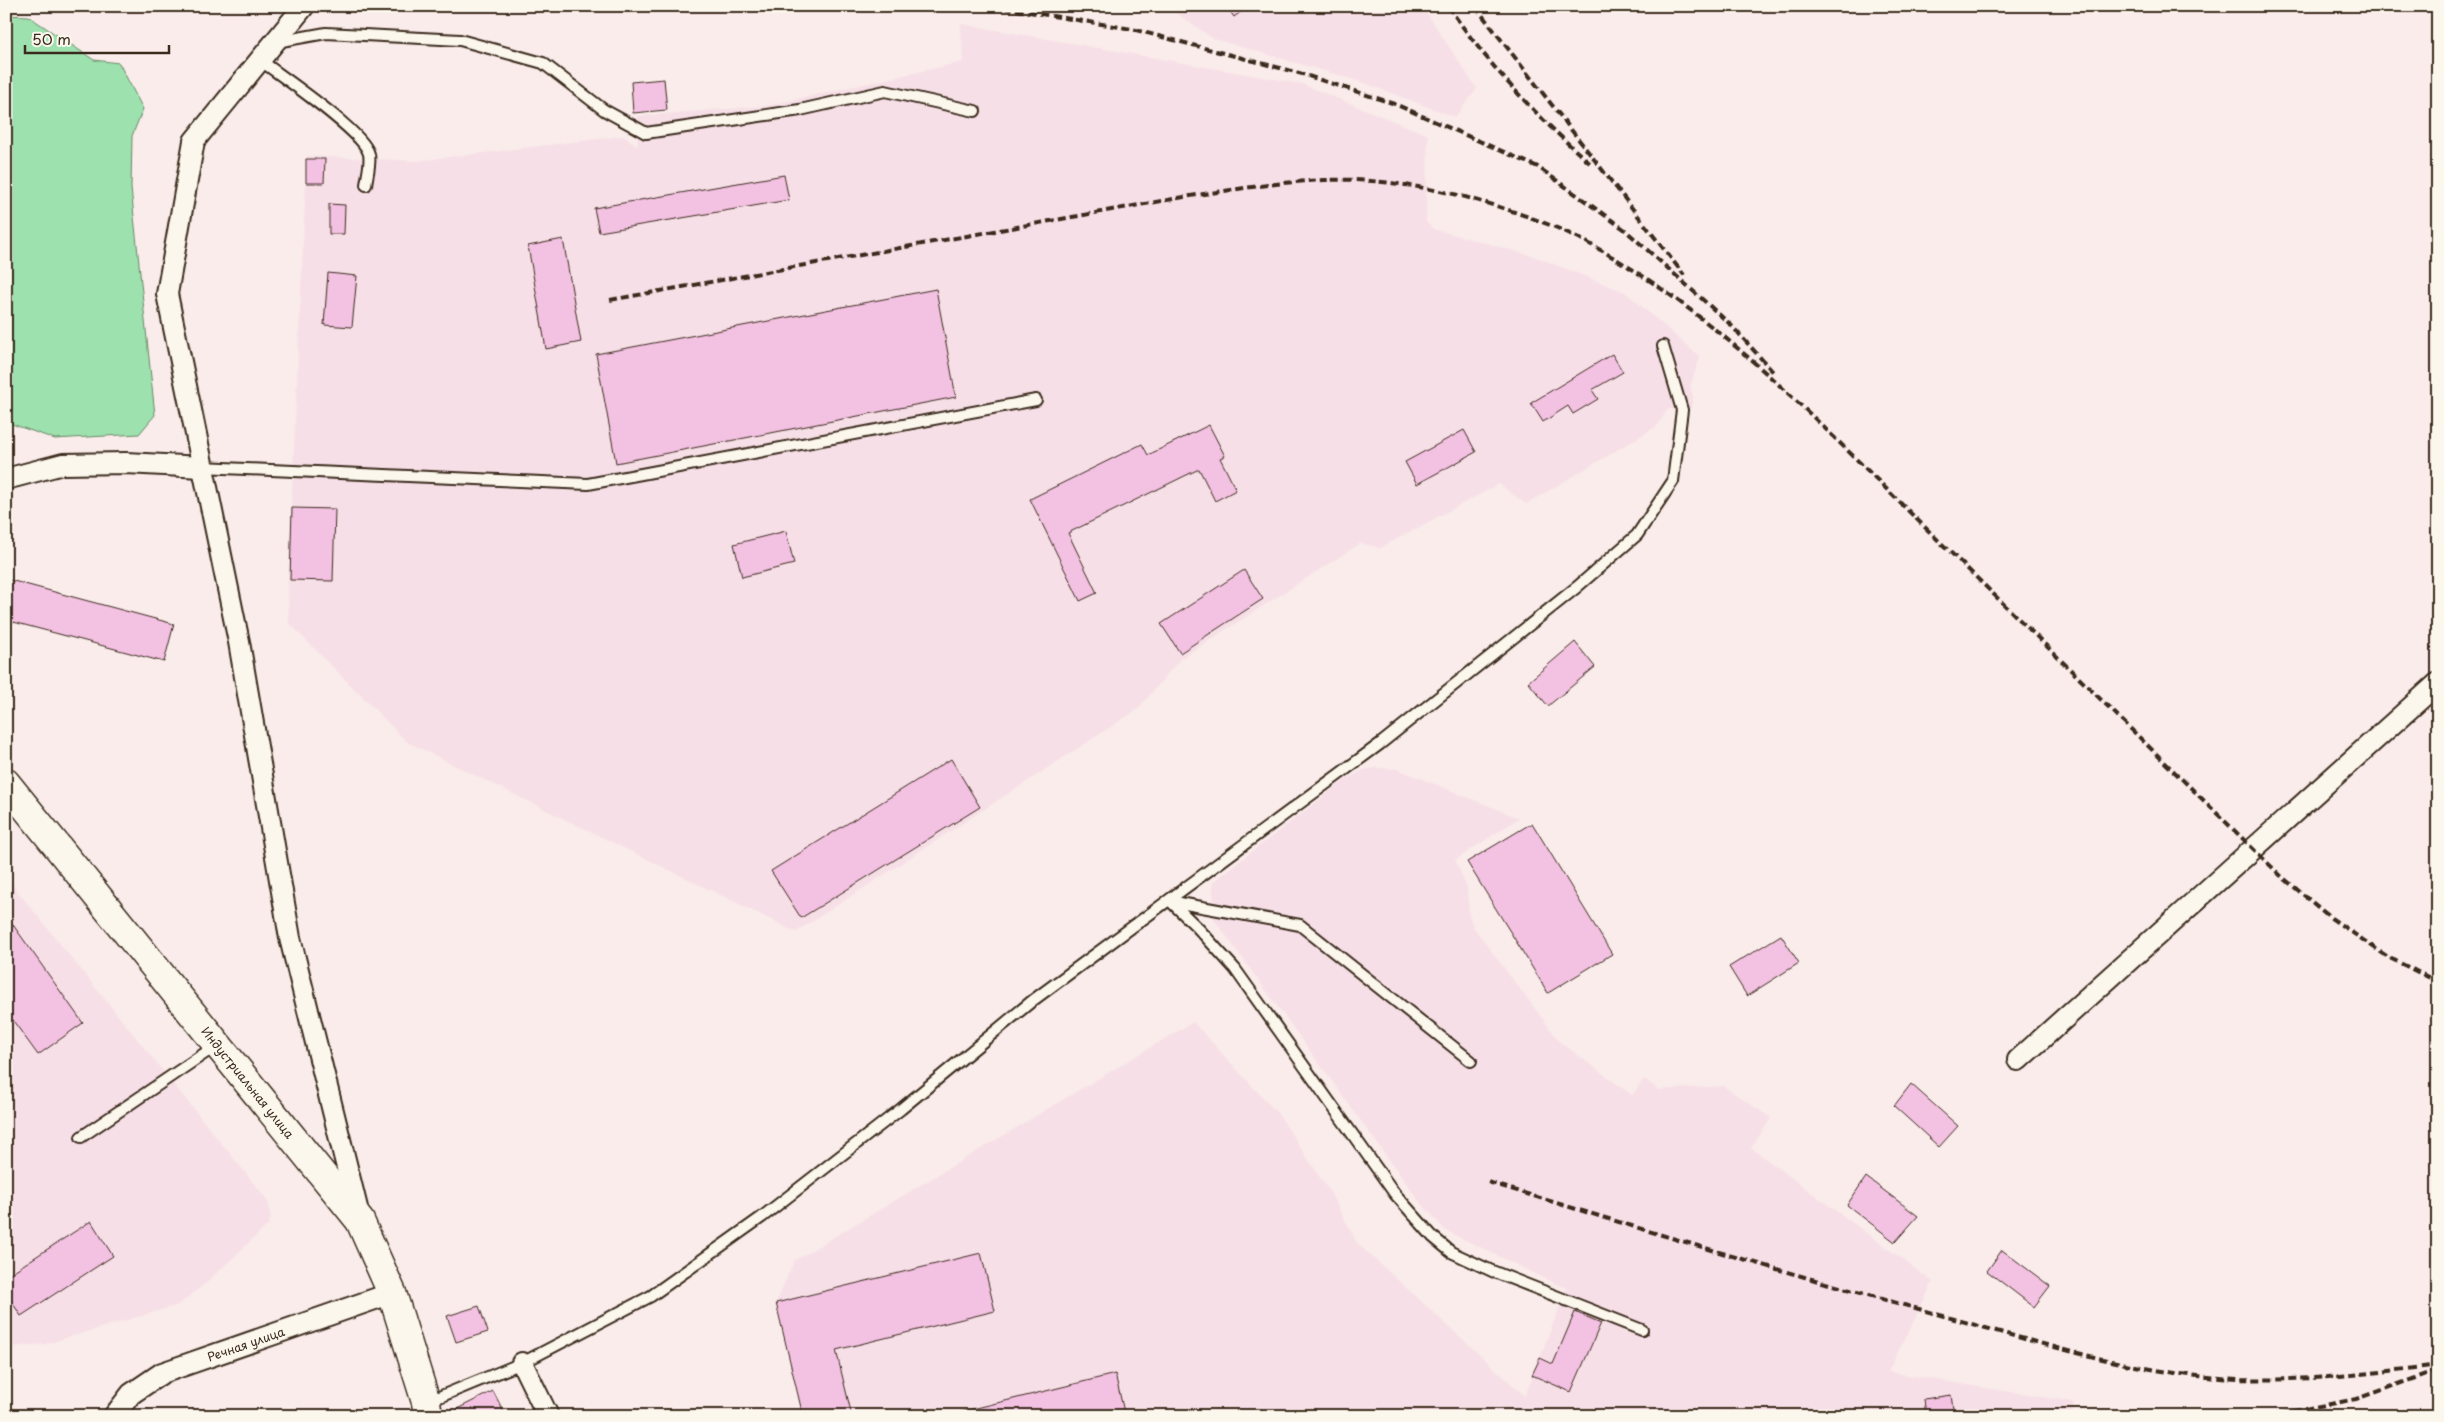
<svg xmlns="http://www.w3.org/2000/svg" width="2444" height="1422" font-family="'Playpen Sans',sans-serif">
	<style>
		.built { fill: #f7dfe7 }
		.green { fill: #9ce1ae; stroke: #6c8666 }
		.building { fill: #f3c1e1; stroke: #3b2a1e }
		.lines { fill: none; stroke-linecap: round; stroke-linejoin: round }
		.lane-casing { stroke: #3b2a1e; stroke-width: 14 }
		.street-casing { stroke: #3b2a1e; stroke-width: 24 }
		.secondary-casing { stroke: #3b2a1e; stroke-width: 31 }
		.lane { stroke: #fbf7ec; stroke-width: 10 }
		.street { stroke: #fbf7ec; stroke-width: 20 }
		.secondary { stroke: #fbf7ec; stroke-width: 28 }
		.rail { stroke: #3b2a1e; stroke-width: 4; stroke-dasharray: 8 4; stroke-linecap: butt }
		.labels { text-anchor: middle; dominant-baseline: central; stroke-width: 5; stroke-linejoin: round; paint-order: stroke }
		.street-label { font-size: 12px; fill: #3b2a1e; stroke: #fbf7ec }
	</style>
	<rect width="100%" height="100%" fill="#f9ecea"/>
	<filter id="ink" filterUnits="userSpaceOnUse"><feTurbulence type="fractalNoise" baseFrequency=".02" numOctaves="2"/><feDisplacementMap in="SourceGraphic" scale="10" xChannelSelector="R" yChannelSelector="G"/><feConvolveMatrix kernelMatrix="1 2 1 2 8 2 1 2 1" color-interpolation-filters="sRGB"/></filter>
	<g filter="url(#ink)">
		<path class="built" d="M 1166,6 L 1422,6 L 1477,89 L 1455,117 L 1362,82 L 1214,39 Z
			M 961,24 L 1302,84 L 1428,135 L 1426,222 L 1433,229 L 1533,256 L 1625,292 L 1700,357 L 1690,387 L 1693,397 L 1691,408 L 1668,409 L 1656,427 L 1526,504 L 1499,484 L 1380,548 L 1361,543 L 1180,659 L 1138,709 L 796,932 L 407,742 L 289,623 L 288,581 L 307,156 L 416,161 L 623,136 L 638,146 L 637,116 L 766,106 L 963,62 Z
			M 1377,768 L 1397,769 L 1519,818 L 1455,860 L 1467,888 L 1469,915 L 1474,928 L 1560,1042 L 1632,1095 L 1644,1079 L 1659,1090 L 1723,1086 L 1771,1118 L 1751,1148 L 1933,1282 L 1888,1372 L 2073,1402 L 2073,1416 L 803,1416 L 776,1303 L 794,1261 L 1193,1022 L 1279,1115 L 1331,1194 L 1357,1243 L 1525,1396 L 1567,1288 L 1541,1277 L 1445,1230 L 1417,1198 L 1214,919 L 1213,882 L 1343,781 L 1363,770 Z
			M 6,877 L 268,1201 L 271,1218 L 268,1225 L 207,1282 L 178,1305 L 46,1344 L 6,1347 Z"/>
		<path class="green" d="M 6,15 L 28,16 L 94,60 L 119,63 L 143,109 L 132,136 L 131,188 L 155,415 L 139,434 L 55,439 L 6,422 Z"/>
		<path class="building" d="M 1226,6 L 1249,6 L 1234,17 Z
			M 664,79 L 667,110 L 633,113 L 631,82 Z
			M 306,159 L 325,159 L 324,183 L 306,183 Z
			M 784,175 L 789,200 L 599,232 L 594,208 Z
			M 329,204 L 345,205 L 344,234 L 329,234 Z
			M 563,239 L 581,342 L 546,349 L 528,246 Z
			M 328,273 L 357,276 L 352,327 L 324,325 Z
			M 936,289 L 956,397 L 616,463 L 596,354 Z
			M 1612,354 L 1623,372 L 1592,390 L 1598,399 L 1573,414 L 1568,406 L 1543,422 L 1531,403 Z
			M 1209,425 L 1225,456 L 1220,458 L 1236,490 L 1215,501 L 1199,469 L 1068,533 L 1097,593 L 1080,601 L 1030,499 L 1142,444 L 1148,455 Z
			M 1464,430 L 1476,452 L 1417,484 L 1405,462 Z
			M 292,508 L 335,509 L 333,581 L 290,580 Z
			M 786,531 L 794,564 L 742,577 L 734,544 Z
			M 1244,570 L 1263,599 L 1180,653 L 1161,624 Z
			M 6,579 L 174,624 L 164,662 L 6,620 Z
			M 1575,642 L 1595,667 L 1548,706 L 1528,682 Z
			M 951,759 L 980,807 L 801,918 L 771,871 Z
			M 1532,823 L 1612,954 L 1548,993 L 1467,862 Z
			M 6,915 L 83,1023 L 38,1055 L 6,1011 Z
			M 1781,935 L 1799,963 L 1747,996 L 1729,967 Z
			M 1911,1084 L 1958,1126 L 1939,1147 L 1894,1106 Z
			M 1866,1177 L 1918,1216 L 1895,1242 L 1847,1205 Z
			M 91,1221 L 113,1256 L 21,1316 L 6,1293 L 6,1276 Z
			M 2002,1250 L 2050,1286 L 2034,1307 L 1987,1271 Z
			M 981,1253 L 995,1311 L 836,1350 L 852,1416 L 803,1416 L 776,1303 Z
			M 479,1306 L 488,1332 L 456,1342 L 447,1316 Z
			M 1575,1312 L 1601,1323 L 1571,1392 L 1532,1375 L 1540,1358 L 1553,1364 Z
			M 1115,1374 L 1125,1416 L 944,1416 Z
			M 493,1391 L 506,1416 L 460,1416 L 457,1409 Z
			M 1951,1395 L 1954,1416 L 1926,1416 L 1924,1399 Z"/>
		<g class="lines">
			<defs>
				<path id="lane" d="M 276,42 L 326,33 L 460,40 L 543,63 L 604,110 L 646,133 L 800,110 L 885,91 L 975,111
					M 260,60 C 281,76 364,132 369,154 C 371,163 367,176 366,185
					M 202,467 L 588,484 L 1036,400
					M 1169,900 L 1197,927 L 1235,969 L 1395,1194 L 1433,1237 L 1451,1252 L 1492,1271 L 1642,1330
					M 1169,901 L 1300,925 L 1471,1061
					M 81,1137 L 217,1045
					M 427,1402 L 522,1363 L 651,1296 L 762,1217 L 901,1109 L 1032,1001 L 1380,744 L 1577,587 L 1637,535 L 1673,481 L 1682,410 L 1663,346"/>
				<g id="street">
					<path d="M 304,6 L 194,141 L 167,294 L 239,642 L 290,938 L 359,1216"/>
					<path d="M 6,479 L 63,464 L 126,463 L 202,467"/>
					<path d="M 2018,1060 L 2438,683"/>
					<path d="M 522,1363 L 548,1416"/>
					<path id="s1" d="M 114,1416 L 131,1394 L 162,1373 L 392,1293"/>
				</g>
				<g id="secondary">
					<path id="s2" d="M 6,783 L 360,1221 L 392,1293 L 426,1402 L 428,1416"/>
				</g>
			</defs>
			<use href="#lane" class="lane-casing"/>
			<use href="#street" class="street-casing"/>
			<use href="#secondary" class="secondary-casing"/>
			<use href="#lane" class="lane"/>
			<use href="#street" class="street"/>
			<use href="#secondary" class="secondary"/>
			<path class="rail" d="M 992,6 L 1132,29 L 1299,73 L 1395,104 L 1538,167 L 1624,229 L 1731,325 L 1775,374
				M 1448,6 C 1488,65 1538,118 1592,165
				M 1475,6 L 1684,275
				M 610,300 L 1184,197 C 1231,190 1278,182 1325,180 C 1367,178 1413,185 1454,194 C 1493,204 1553,223 1588,243 C 1724,317 1830,435 1940,542 C 2053,652 2166,764 2280,875 L 2331,918 L 2388,957 L 2438,982
				M 1488,1182 C 1634,1227 1779,1271 1926,1311 C 2016,1336 2105,1365 2198,1376 C 2276,1385 2360,1375 2438,1365
				M 2269,1416 L 2356,1399 L 2438,1370"/>
		</g>
	</g>
	<g class="labels">
		<g class="street-label">
			<text stroke="none"><textPath href="#s2" startOffset="385">Индустриальная улица</textPath></text>
			<text stroke="none"><textPath href="#s1" startOffset="154">Речная улица</textPath></text>
		</g>
	</g>
	<rect width="2444" height="1422" fill="none" stroke="#fbf7ec" stroke-width="25"/>
	<rect x="12" y="12" width="2419" height="1397" fill="none" stroke="#3b2a1e" stroke-width="2" filter="url(#ink)"/>
	<path d="M25 45v8h144v-8" fill="none" stroke="#3b2a1e" stroke-width="2.5"/>
	<text x="32" y="45" font-size="15" fill="#3b2a1e" stroke="#fbf7ec" stroke-width="4" paint-order="stroke">50 m</text>
</svg>
